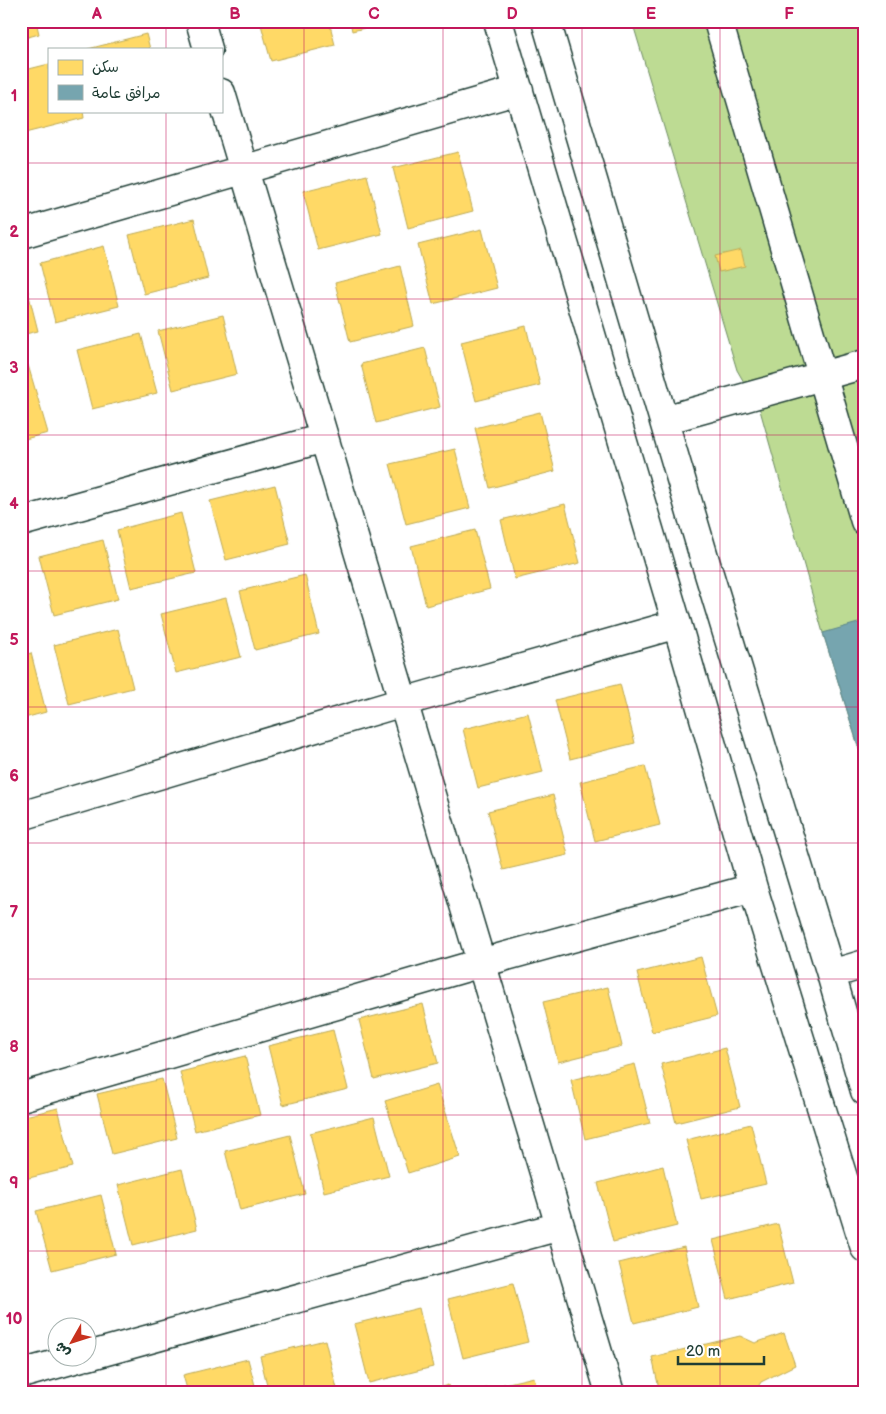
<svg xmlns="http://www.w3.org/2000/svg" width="886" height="1414" font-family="'Balsamiq Sans','Playpen Sans Arabic',sans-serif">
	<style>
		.green { fill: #bddb93; stroke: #6e8c64 }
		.homes { fill: #ffd966; stroke: #bcaa57 }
		.public { fill: #76a5af; stroke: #5c868a }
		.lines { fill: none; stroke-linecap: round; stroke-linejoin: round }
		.minor-casing { stroke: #1f3d34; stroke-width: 31 }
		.minor { stroke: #fff; stroke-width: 28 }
		.grid { fill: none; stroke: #c2185b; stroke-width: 1; stroke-opacity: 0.55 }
		.neatline { fill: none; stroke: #c2185b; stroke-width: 2 }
		.grid-label { font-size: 16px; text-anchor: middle; font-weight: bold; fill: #c2185b }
	</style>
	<rect width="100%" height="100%" fill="#fff"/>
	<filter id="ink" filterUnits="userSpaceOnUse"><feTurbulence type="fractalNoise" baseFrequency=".02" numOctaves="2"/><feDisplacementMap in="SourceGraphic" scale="10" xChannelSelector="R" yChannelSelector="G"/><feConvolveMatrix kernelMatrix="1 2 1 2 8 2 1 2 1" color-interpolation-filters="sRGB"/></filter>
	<g filter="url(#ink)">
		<path class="green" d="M 632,21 L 865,21 L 865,768 L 823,633 L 760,410 L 737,370 Z"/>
		<path class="homes" d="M 21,21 L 36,21 L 39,34 L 21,39 Z
			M 260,21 L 329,21 L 335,45 L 271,61 Z
			M 350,21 L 394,21 L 352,31 Z
			M 146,34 L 150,49 L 88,49 Z
			M 49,64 L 49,111 L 83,111 L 84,118 L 21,134 L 21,71 Z
			M 458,152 L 473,211 L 408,228 L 393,168 Z
			M 367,175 L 382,234 L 318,250 L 303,191 Z
			M 194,219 L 208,278 L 144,294 L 129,235 Z
			M 482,229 L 497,288 L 433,304 L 418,245 Z
			M 104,246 L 119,306 L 55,322 L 40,263 Z
			M 741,250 L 745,266 L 719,272 L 715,256 Z
			M 400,266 L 414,326 L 350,342 L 335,283 Z
			M 21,272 L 23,272 L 38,331 L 21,335 Z
			M 223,315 L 237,374 L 173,390 L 158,331 Z
			M 526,326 L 540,385 L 476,401 L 461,342 Z
			M 141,334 L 157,393 L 92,409 L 77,350 Z
			M 425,348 L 440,407 L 376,423 L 361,364 Z
			M 28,365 L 48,433 L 21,440 L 21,367 Z
			M 540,412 L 555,471 L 490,488 L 475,428 Z
			M 455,449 L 470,508 L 406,524 L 390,464 Z
			M 275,485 L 290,544 L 226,560 L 210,501 Z
			M 565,504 L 580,563 L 515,579 L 501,520 Z
			M 181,513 L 196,573 L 131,588 L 117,530 Z
			M 475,530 L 490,589 L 426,606 L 411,546 Z
			M 103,540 L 118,599 L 54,615 L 39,556 Z
			M 305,575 L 319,634 L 255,650 L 240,591 Z
			M 226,598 L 241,657 L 176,673 L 161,614 Z
			M 118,629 L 133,688 L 69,704 L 54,645 Z
			M 31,653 L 46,712 L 21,719 L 21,656 Z
			M 620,684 L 635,743 L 570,759 L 555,700 Z
			M 528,713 L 543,772 L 478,788 L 463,729 Z
			M 645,766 L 660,825 L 595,841 L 580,782 Z
			M 553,795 L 568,855 L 503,870 L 488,811 Z
			M 21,872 L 26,891 L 21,892 Z
			M 701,957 L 717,1016 L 652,1032 L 637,973 Z
			M 608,987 L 622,1046 L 558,1062 L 543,1002 Z
			M 423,1004 L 438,1063 L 374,1079 L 359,1020 Z
			M 333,1030 L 348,1089 L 283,1105 L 268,1046 Z
			M 725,1048 L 740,1107 L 676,1123 L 661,1064 Z
			M 245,1056 L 260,1115 L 195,1131 L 180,1072 Z
			M 635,1064 L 650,1123 L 585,1139 L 571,1080 Z
			M 162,1079 L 177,1138 L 112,1154 L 97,1094 Z
			M 437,1085 L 460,1157 L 408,1173 L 385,1101 Z
			M 58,1108 L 73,1167 L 21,1180 L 21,1117 Z
			M 374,1117 L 389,1176 L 324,1192 L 310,1133 Z
			M 751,1124 L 766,1184 L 701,1199 L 686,1140 Z
			M 290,1135 L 305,1194 L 240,1210 L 225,1151 Z
			M 663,1166 L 677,1226 L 613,1242 L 598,1183 Z
			M 182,1169 L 197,1229 L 133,1245 L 118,1185 Z
			M 101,1195 L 116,1254 L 52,1270 L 36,1211 Z
			M 778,1224 L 793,1283 L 728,1299 L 713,1240 Z
			M 684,1247 L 698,1307 L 634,1323 L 619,1263 Z
			M 513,1283 L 528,1342 L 463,1358 L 448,1299 Z
			M 419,1308 L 433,1367 L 369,1383 L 354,1324 Z
			M 784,1333 L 795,1365 L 761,1382 L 754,1393 L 660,1393 L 652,1357 L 740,1336 L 755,1343 Z
			M 325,1340 L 338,1393 L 269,1393 L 260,1356 Z
			M 248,1359 L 257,1393 L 188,1393 L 183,1375 Z
			M 534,1377 L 538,1393 L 470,1392 Z
			M 448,1385 L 450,1393 L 422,1393 Z"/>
		<path class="public" d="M 865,621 L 865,768 L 823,633 Z"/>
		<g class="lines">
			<defs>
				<path id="minor" d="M 200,21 L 208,49
					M 498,21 L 677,624 L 753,888 L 865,1248
					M 546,21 L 706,564 L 831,974 L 865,1091
					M 718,21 L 865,521
					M 221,93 L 610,1393
					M 21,234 L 519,90
					M 664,420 L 865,364
					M 21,522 L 324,438
					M 21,816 L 403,702 L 677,624
					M 831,974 L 865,964
					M 21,1097 L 481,963 L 753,888
					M 88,1356 L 560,1226
					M 21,1374 L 85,1356"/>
			</defs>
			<use href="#minor" class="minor-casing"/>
			<use href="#minor" class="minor"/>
		</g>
	</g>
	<path class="grid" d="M 166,21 L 166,49M 304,21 L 304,1393M 443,21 L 443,1393M 582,21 L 582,1393M 720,21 L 720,1393M 166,111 L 166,1393M 21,163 L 865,163M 21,299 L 865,299M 21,435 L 865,435M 21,571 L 865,571M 21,707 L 865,707M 21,843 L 865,843M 21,979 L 865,979M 21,1115 L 865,1115M 21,1251 L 865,1251"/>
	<rect width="886" height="1414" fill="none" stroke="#fff" stroke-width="55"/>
	<rect x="48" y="48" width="175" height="65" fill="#ffffff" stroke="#a5b1ae"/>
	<rect x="58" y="60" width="25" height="15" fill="#ffd966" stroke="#a5b1ae"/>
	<text x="92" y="72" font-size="15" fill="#1f3d34">سكن</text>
	<rect x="58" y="85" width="25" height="15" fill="#76a5af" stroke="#a5b1ae"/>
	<text x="92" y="98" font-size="15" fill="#1f3d34">مرافق عامة</text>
	<g transform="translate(72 1342) rotate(231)"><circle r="24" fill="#ffffff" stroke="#a5b1ae"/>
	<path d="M0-4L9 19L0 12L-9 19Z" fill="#c8321e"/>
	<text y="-8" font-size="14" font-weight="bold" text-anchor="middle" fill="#1f3d34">ش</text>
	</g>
	<path d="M678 1356v8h86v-8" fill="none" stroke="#1f3d34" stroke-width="2.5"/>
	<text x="686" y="1356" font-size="15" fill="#1f3d34" stroke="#ffffff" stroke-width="4" paint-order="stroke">20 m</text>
	<rect x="28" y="28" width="830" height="1358" class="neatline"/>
	<g class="grid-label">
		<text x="97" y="19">A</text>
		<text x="235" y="19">B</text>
		<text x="374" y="19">C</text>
		<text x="512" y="19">D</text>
		<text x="651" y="19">E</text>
		<text x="789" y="19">F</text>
		<text x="14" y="101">1</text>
		<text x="14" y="237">2</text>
		<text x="14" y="373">3</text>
		<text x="14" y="509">4</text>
		<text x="14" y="645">5</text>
		<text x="14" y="781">6</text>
		<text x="14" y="917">7</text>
		<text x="14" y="1052">8</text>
		<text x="14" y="1188">9</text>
		<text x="14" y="1324">10</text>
	</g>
</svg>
